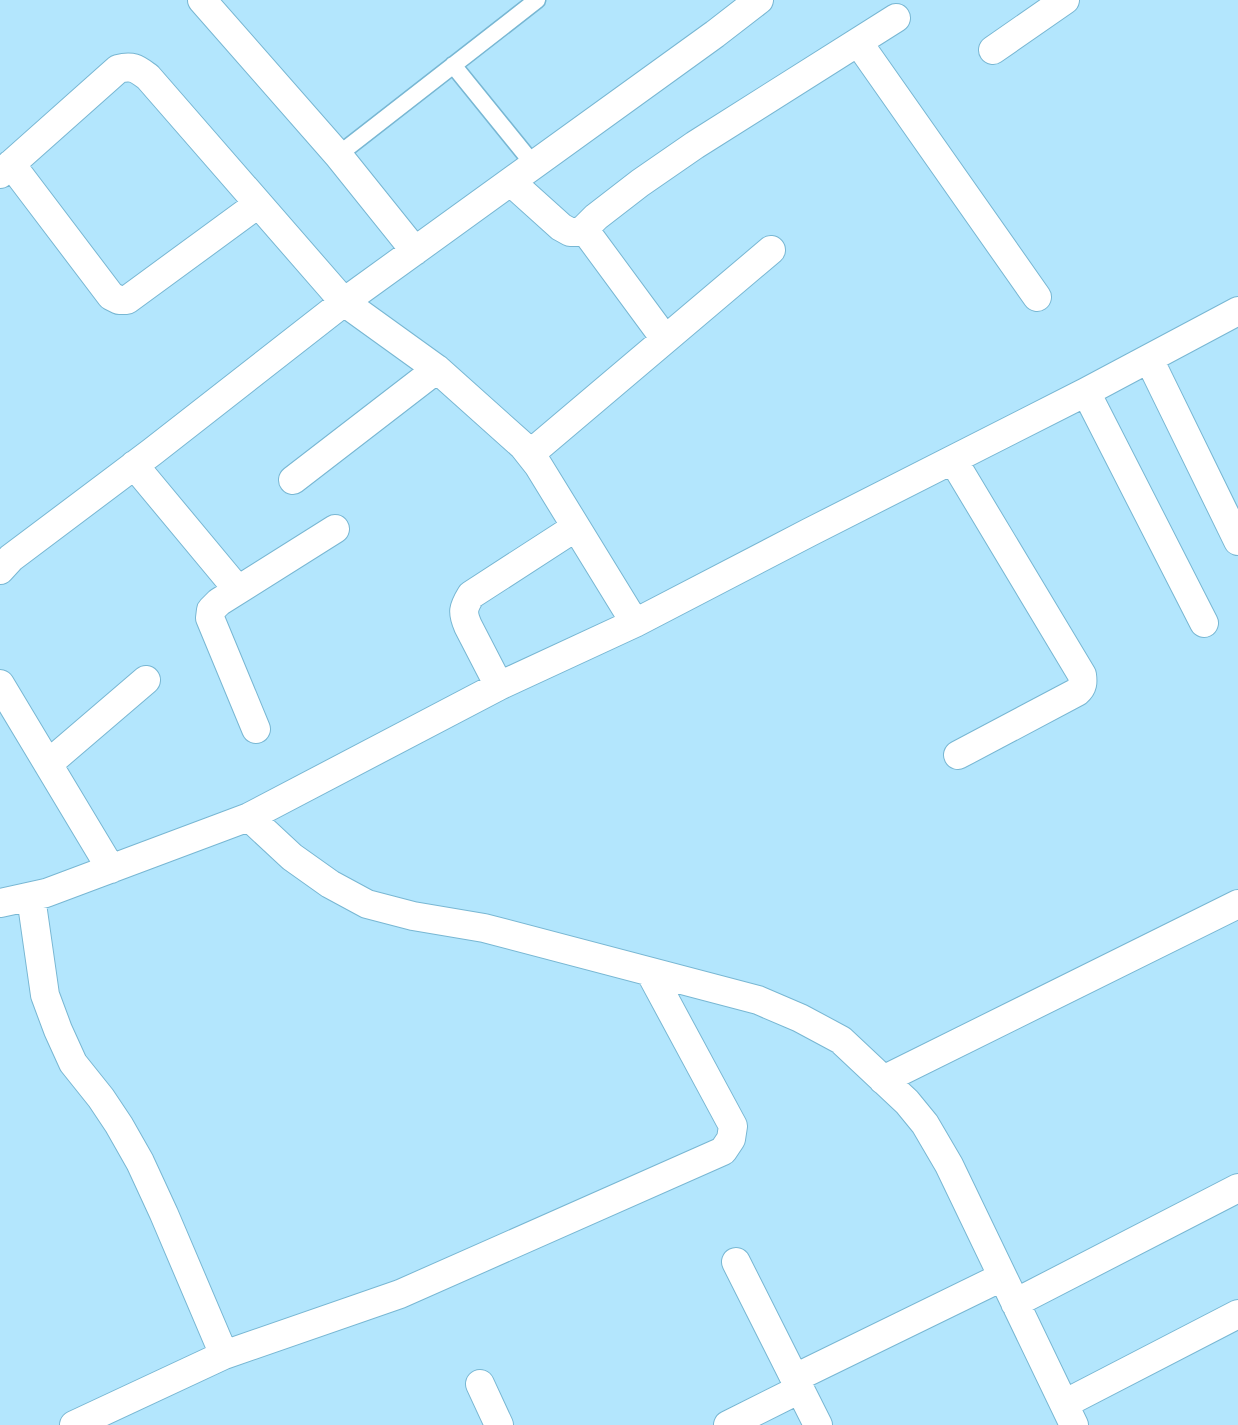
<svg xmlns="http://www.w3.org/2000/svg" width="1238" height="1425" font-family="'Noto Sans',sans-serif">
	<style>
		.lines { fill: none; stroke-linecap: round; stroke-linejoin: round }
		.lane-casing { stroke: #78b7d3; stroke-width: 19 }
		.street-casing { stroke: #78b7d3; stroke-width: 30 }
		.lane { stroke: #fff; stroke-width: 16 }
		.street { stroke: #fff; stroke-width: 28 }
	</style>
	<rect width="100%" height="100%" fill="#b3e6fd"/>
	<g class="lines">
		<defs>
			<path id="lane" d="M 453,65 L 534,165
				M 338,155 L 537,0"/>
			<path id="street" d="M 202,0 L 338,155 L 415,251
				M 858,42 L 1037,297
				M 993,50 L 1065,0
				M 11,164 L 111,296 L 119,300 L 127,300 L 258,204
				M 0,174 L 118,69 C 133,65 137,69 148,77 L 344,302 L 437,369 L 523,446 L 538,465 L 635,623
				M 511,182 L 561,227 L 570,232 L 578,232 L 584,229 L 596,217 L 640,183 L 695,145 L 896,18
				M 584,229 L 665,339
				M 1149,359 L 1238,541
				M 1086,392 L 1204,623
				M 530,454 L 771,250
				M 953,460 L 1082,675 C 1083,682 1083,687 1077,692 L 958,755
				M 134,465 L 238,590
				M 293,480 L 437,369
				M 0,570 L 11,558 L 152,452 L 344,302 L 715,34 L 759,0
				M 0,684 L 111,869
				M 499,686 L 468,626 C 462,612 463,608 471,595 L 576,527
				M 256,729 L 210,618 L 211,610 L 219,602 L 335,529
				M 48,764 L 146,680
				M 249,817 L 292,857 L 330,884 L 367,904 L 413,916 L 484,928 L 758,1000 L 800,1018 L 841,1040 L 907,1102 L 925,1124 L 949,1165 L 1074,1425
				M 31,897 L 45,995 L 58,1030 L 73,1063 L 101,1098 L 119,1125 L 140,1162 L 164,1214 L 224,1355
				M 0,903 L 46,893 L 249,817 L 499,686 L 635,623 L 810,532 L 1086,392 L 1238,311
				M 883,1080 L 1238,904
				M 736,1262 L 818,1425
				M 1015,1303 L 1238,1188
				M 795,1378 L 1002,1277
				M 480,1384 L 499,1425
				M 1064,1404 L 1238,1314
				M 74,1425 L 224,1355 L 400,1294 L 723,1151 L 731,1139 L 733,1126 L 650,972
				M 728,1425 L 800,1389"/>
		</defs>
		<use href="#lane" class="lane-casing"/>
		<use href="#street" class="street-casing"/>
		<use href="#lane" class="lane"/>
		<use href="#street" class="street"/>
	</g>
</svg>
